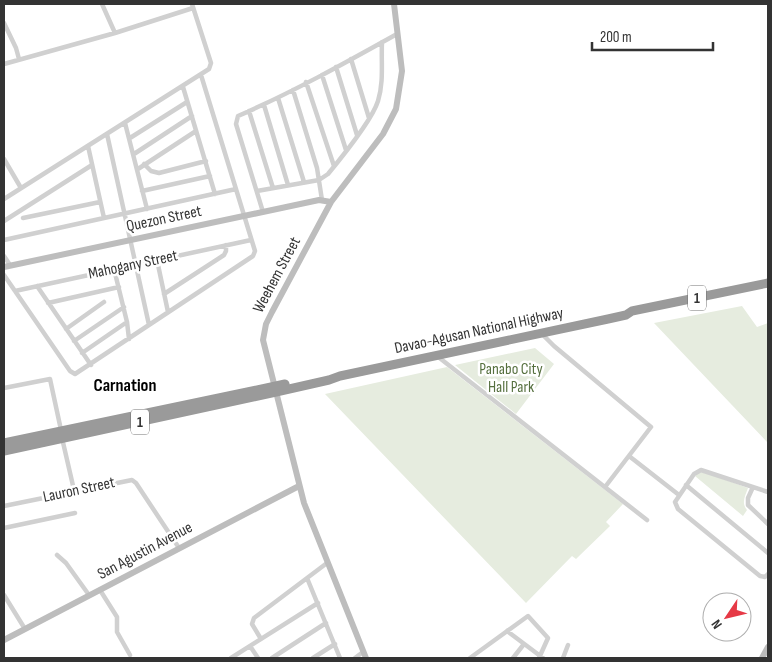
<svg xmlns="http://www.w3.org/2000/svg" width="772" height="662" font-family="'Sofia Sans Condensed',sans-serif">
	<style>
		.green { fill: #e6ecdf }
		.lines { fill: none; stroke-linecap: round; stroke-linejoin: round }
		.street { stroke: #d0d0d0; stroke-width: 4.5 }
		.secondary { stroke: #bdbdbd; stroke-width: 6 }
		.highway { stroke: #9a9a9a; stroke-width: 9 }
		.labels { text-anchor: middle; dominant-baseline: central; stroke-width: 5; stroke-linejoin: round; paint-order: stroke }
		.shield { fill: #fff; stroke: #707070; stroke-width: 1 }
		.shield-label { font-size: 15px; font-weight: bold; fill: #333 }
		.street-label { font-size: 16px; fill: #333; stroke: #fff }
		.park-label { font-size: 16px; fill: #56703f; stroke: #fff }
		.neighbourhood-label { font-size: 18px; font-weight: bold; fill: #000; stroke: #fff }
	</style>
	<rect width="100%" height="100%" fill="#fff"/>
	<path class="green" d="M 742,306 L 757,327 L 768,323 L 768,443 L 654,323 Z
		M 535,348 L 554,364 L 516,414 L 455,365 Z
		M 447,367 L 623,504 L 606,522 L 610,526 L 576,559 L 572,556 L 526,603 L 325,394 Z
		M 704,472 L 748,488 C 745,496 741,503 747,510 L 743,516 L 695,476 L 698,473 Z"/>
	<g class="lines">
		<path class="street" d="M 102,4 L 115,33
			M 4,23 L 16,48 L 19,59
			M 351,59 L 369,118
			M 4,64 L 115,33 L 193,8
			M 336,67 L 357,135
			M 322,75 L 346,150
			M 306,82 L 334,166
			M 183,87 L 215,194
			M 293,90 L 317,168 L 322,200
			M 278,98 L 304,182
			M 264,105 L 288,185
			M 249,111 L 273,188
			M 125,123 L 147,209
			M 107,134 L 149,325
			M 130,138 L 187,102
			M 88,146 L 104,218
			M 134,154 L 192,116
			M 4,159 L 21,188
			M 144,164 L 151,171 L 159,173 L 206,161
			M 138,169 L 196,131
			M 142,191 L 210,176
			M 257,191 L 319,180 L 328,174 C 342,157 372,120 378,101 C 384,82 381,62 382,42
			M 4,199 L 209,69 L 211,63 L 192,4
			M 263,212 L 236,124 L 238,116 C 293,92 345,63 397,34
			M 23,218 L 100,202
			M 4,221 L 92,165
			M 4,240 L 236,189
			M 4,256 L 10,265
			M 157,260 L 168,312
			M 114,269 L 127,322 L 129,339
			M 4,275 L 70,371 L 75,374 L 253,256 L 255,251 L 201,75
			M 37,286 L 91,365
			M 15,291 L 251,240
			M 164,294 L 224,255 L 226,251 L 226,245
			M 48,303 L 119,287
			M 66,329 L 104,302
			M 541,333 L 554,346 L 651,427 L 605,487
			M 74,341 L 124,307
			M 82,353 L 127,322
			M 437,356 L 647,520
			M 4,388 L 50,379 L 61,430
			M 62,438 L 74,490
			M 629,456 L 679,495
			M 686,485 L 768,553
			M 753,487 L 748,498 L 748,505 L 768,524
			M 768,492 L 701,470 L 694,474 L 675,502 L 678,509 L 760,576 L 765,577 L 768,574
			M 4,506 L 132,480 L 136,483 L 179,548
			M 4,528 L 75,513
			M 57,555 L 66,563 L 89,595
			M 307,578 L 340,658
			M 100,590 L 117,617 L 117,632 L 130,655
			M 4,595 L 25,629
			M 507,631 L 543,658
			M 261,639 L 252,624 L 254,618 L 327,563
			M 250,646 L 258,658
			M 231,658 L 318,603
			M 272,658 L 326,623
			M 313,658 L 335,644
			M 355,658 L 363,652
			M 470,658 L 528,616 L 548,638 L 539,658
			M 513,658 L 524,644
			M 563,658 L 568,645"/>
		<path class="secondary" d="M 4,267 L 319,200 L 331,202
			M 4,640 L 299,486
			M 366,658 L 304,503 L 263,340 L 266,324 L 272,312 L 331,202 L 383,134 L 396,109 L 402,71 L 394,4
			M 762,658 L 768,647"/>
		<path class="highway" d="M 4,443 L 285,384
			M 4,451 L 276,392 L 329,380 L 340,376 L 608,319 L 626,315 L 632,311 L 768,283"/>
	</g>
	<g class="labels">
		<g class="shield">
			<rect x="688" y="285.5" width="18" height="25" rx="4"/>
			<rect x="131" y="409.5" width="18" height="25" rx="4"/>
		</g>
		<g class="shield-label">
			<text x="697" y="298">1</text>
			<text x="140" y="422">1</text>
		</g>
		<g class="street-label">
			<text transform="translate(164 219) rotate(-12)">Quezon Street</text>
			<text transform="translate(133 265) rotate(-12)">Mahogany Street</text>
			<text transform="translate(277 275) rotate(-62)">Weehem Street</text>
			<text transform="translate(479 331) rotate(-12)">Davao-Agusan National Highway</text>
			<text transform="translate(79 490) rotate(-12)">Lauron Street</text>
			<text transform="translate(145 551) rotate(-28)">San Agustin Avenue</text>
		</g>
		<g class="park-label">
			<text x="511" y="369">Panabo City<tspan x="511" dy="18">Hall Park</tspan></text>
		</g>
		<g class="neighbourhood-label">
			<text x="125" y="385">Carnation</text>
		</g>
	</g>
	<rect width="772" height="662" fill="none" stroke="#333333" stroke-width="10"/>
	<g transform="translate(727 617) rotate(235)"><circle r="24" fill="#ffffff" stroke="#adadad"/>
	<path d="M0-4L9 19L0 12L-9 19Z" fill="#e63946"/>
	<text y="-8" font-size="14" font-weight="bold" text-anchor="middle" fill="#333333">N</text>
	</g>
	<path d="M592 42v8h121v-8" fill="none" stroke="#333333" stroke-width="2.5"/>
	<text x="600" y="42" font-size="15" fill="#333333" stroke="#ffffff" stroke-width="4" paint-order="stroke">200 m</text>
</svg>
